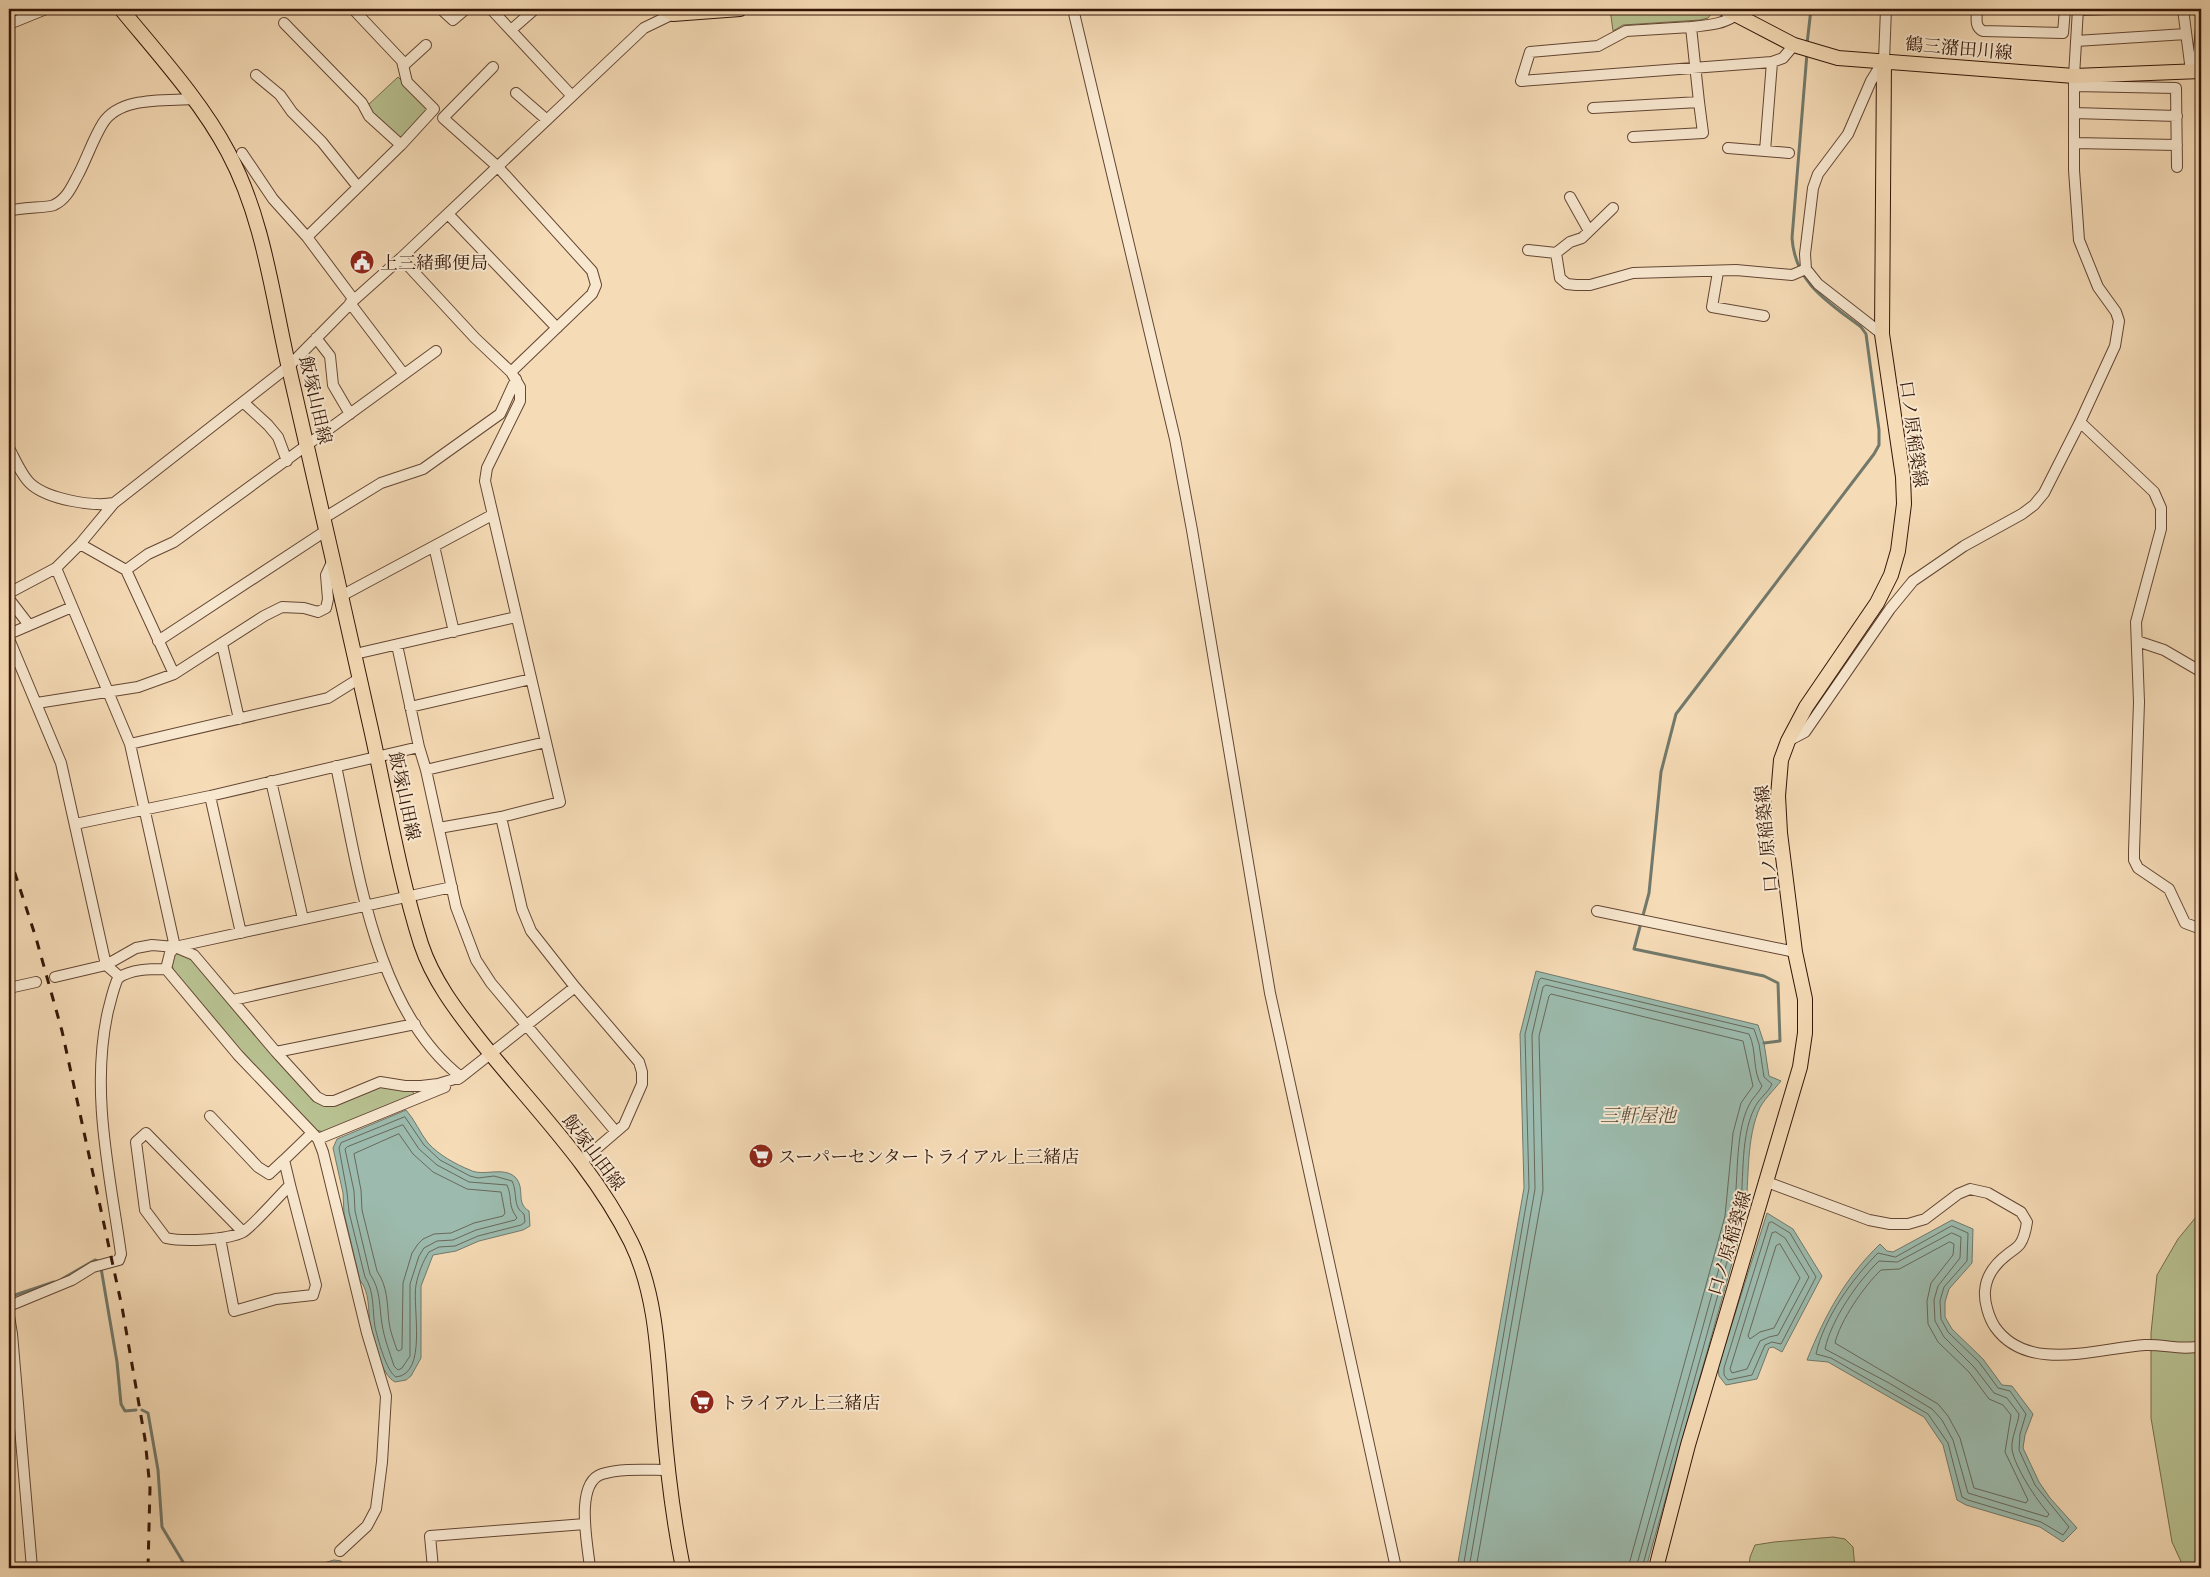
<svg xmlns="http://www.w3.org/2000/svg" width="2210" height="1577" font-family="'Gentium Book Plus','Noto Serif JP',serif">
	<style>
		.green { fill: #b8c191; stroke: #766b4c }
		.water { fill: #9cbbae; stroke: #72796b }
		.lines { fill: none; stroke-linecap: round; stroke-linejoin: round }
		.shore { stroke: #68685a; stroke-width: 1 }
		.stream { stroke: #72796b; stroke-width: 3 }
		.minor-casing { stroke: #644633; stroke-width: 12 }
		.major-casing { stroke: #341507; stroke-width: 16 }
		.minor { stroke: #f8e8d0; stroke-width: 10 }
		.major { stroke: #f5dbb6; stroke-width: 14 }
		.rail { stroke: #341507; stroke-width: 3; stroke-dasharray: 9 9; stroke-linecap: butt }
		.labels { text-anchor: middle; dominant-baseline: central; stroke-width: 4; stroke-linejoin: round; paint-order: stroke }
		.street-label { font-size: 18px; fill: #341507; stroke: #f8e8d0 }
		.poi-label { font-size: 18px; fill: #341507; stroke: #f8e8d0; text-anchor: start }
		.water-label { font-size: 19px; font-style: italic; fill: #584f41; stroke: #f8e8d0 }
	</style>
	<rect width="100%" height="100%" fill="#f5dbb6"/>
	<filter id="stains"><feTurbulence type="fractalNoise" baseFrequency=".004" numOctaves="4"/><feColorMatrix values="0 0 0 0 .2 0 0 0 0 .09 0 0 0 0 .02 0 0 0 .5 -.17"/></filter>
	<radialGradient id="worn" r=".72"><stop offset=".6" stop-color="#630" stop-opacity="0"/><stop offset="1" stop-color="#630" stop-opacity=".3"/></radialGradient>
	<path class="green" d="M 1610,9 L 1715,9 L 1708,18 L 1700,20 L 1623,25 L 1613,31 Z
		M 398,77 L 430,109 L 400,140 L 367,106 Z
		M 177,953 L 187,954 L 322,1105 L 331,1105 L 379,1086 L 412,1089 L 414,1095 L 324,1132 L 315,1130 L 240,1052 L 174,971 C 171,965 171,957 177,953 Z
		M 2201,1211 L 2201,1568 L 2184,1568 L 2172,1542 L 2151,1418 L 2151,1333 L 2157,1275 L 2178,1239 Z
		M 1833,1537 L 1845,1539 L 1853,1547 L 1855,1568 L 1749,1568 L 1750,1557 L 1755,1545 L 1774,1542 Z"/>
	<path class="water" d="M 1536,971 L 1758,1025 L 1764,1043 L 1769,1076 L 1781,1081 C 1774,1090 1762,1101 1758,1112 C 1745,1146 1750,1185 1744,1221 L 1646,1568 L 1457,1568 L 1524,1188 L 1520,1034 Z
		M 406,1110 C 415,1120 420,1133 428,1143 C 439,1155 455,1164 470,1170 C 483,1177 503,1166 515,1177 C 526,1188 515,1203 529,1211 L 530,1226 L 523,1230 L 479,1241 L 456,1251 L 433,1255 L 421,1286 L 421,1358 L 411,1376 L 406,1380 L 395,1382 C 382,1376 372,1339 370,1325 C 368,1309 370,1293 360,1280 L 344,1213 L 343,1193 L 333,1148 L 337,1139 Z
		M 1767,1213 L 1793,1229 L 1822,1276 L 1782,1352 L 1773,1347 L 1769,1348 L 1757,1379 L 1726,1385 L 1719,1376 L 1718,1368 Z
		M 1952,1220 L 1973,1229 L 1972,1263 L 1949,1289 L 1945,1302 L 1945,1317 L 1952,1329 L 1983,1359 L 2002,1385 L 2012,1386 L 2033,1414 L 2025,1435 L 2023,1448 L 2039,1482 L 2050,1498 L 2077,1528 L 2063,1542 L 2040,1527 L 1966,1505 L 1957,1500 L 1943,1445 L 1924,1417 L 1828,1362 L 1807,1360 C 1825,1315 1845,1278 1880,1244 L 1887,1251 L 1893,1252 Z
		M 334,1560 L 341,1561 L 347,1568 L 306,1568 Z"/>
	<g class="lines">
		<path class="shore" d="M 405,1117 L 424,1145 L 440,1160 L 470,1176 L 478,1178 L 494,1176 L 512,1181 C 518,1193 512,1206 524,1214 L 525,1222 L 521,1225 L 478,1236 L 455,1246 L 439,1247 L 429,1252 C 423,1261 418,1274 416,1285 C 412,1307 428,1374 396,1377 C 386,1371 378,1339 375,1327 C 372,1309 375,1293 365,1277 L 349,1212 L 347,1192 L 339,1148 L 341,1143 Z
			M 403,1125 L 419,1149 L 437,1165 L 469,1182 L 507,1185 C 513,1199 507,1204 517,1218 L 515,1220 L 476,1230 L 453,1240 L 437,1241 L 424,1248 L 419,1256 L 410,1284 L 410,1356 L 402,1368 L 398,1370 L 394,1366 C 390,1353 384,1338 382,1324 C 379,1306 381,1290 370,1274 L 355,1211 L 354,1191 L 345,1149 L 347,1147 Z
			M 399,1134 L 413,1154 L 433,1172 L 467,1189 L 501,1192 L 505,1213 L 503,1216 L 474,1223 L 451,1233 L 434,1234 L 423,1239 L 418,1244 L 412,1253 L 403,1283 L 402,1349 L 399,1351 L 397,1350 C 394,1341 390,1331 389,1322 C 387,1304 388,1287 377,1271 L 362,1210 L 361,1190 L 354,1154 Z
			M 1772,1222 L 1790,1233 L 1816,1277 L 1781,1344 L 1772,1342 L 1765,1345 L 1752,1375 L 1728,1380 L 1724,1375 L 1724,1368 L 1769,1223 Z
			M 1952,1226 L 1968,1233 L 1967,1261 L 1944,1287 L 1940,1301 L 1941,1319 L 1948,1332 L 1979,1362 L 1998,1388 L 2010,1391 L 2026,1414 L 2020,1434 L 2019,1450 L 2035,1485 L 2069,1527 L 2063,1535 L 2041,1522 L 1968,1500 L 1962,1497 L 1948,1443 L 1928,1414 L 1831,1358 L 1816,1354 C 1824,1318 1852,1279 1878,1253 L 1895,1257 Z
			M 1776,1232 L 1785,1238 L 1809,1277 L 1778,1335 L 1769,1337 L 1760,1341 L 1747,1369 L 1732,1373 L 1730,1369 L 1772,1233 Z
			M 1952,1233 L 1961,1237 L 1960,1258 L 1938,1286 L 1934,1300 L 1935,1321 L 1944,1337 L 1974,1367 L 1994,1393 L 2007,1398 L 2019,1414 C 2018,1425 2011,1437 2012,1449 C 2014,1466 2037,1501 2049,1514 L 2047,1517 L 1968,1493 L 1953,1440 L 1942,1420 L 1932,1409 L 1889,1383 L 1825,1349 C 1831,1320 1858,1281 1879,1261 L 1897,1262 Z
			M 1950,1242 L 1954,1244 L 1953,1255 L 1931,1283 L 1927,1301 L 1928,1324 L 1938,1342 L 1969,1372 L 1989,1399 L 2003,1405 L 2011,1415 L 2005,1452 L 2028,1500 L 2026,1503 L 1974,1488 L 1960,1438 L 1948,1416 L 1938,1404 L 1835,1343 C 1840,1321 1864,1286 1881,1270 L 1899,1269 Z
			M 1780,1244 L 1800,1278 L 1774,1328 L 1760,1332 L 1750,1339 L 1748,1336 L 1776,1246 Z
			M 1463,1568 L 1529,1188 L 1525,1034 L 1539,980 L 1541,978 L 1754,1029 L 1759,1044 L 1764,1077 L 1772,1084 C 1768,1093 1758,1099 1754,1109 C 1739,1140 1745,1185 1739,1219 L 1642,1568
			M 1469,1568 L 1535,1189 L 1532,1035 L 1543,987 L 1546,985 L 1749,1034 C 1757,1050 1752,1072 1762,1086 C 1759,1093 1752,1098 1749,1105 C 1734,1134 1739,1185 1733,1218 L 1636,1568
			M 1476,1568 L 1543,1190 L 1539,1036 L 1549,996 L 1551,994 L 1743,1041 L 1753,1086 L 1741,1103 L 1733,1133 L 1725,1216 L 1628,1568"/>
		<path class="stream" d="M 1807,44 L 1811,9
			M 1764,1043 L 1780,1041 L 1778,983 L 1764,976 L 1634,949 L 1649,893 L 1661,772 L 1676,714 L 1874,454 L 1879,445 L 1879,430 L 1866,334 L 1861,327 C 1828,302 1795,283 1792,238 L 1807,53
			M 62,1279 L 95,1260 L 100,1262 L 117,1362 L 121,1404 L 125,1411 L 136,1410
			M 9,1297 L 54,1282
			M 142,1410 L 148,1413 L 158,1470 L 162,1527 L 183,1562 L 184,1568"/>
		<defs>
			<path id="minor" d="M 353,9 L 402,61 L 407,82 L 434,109 L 401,145 L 307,237 L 354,300
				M 441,9 L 453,20 L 466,9
				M 491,9 L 572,96
				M 1073,9 L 1175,439 L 1192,530 L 1270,993 L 1396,1568
				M 1977,9 C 1977,17 1974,27 1983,31 L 2063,33 L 2065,9
				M 2183,9 L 2191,71
				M 2201,9 L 2201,15
				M 2078,10 L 2114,9
				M 284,23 L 362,103 L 369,116 L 401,145
				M 9,24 L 46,9
				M 1691,27 C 1707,25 1722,25 1736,15
				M 511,30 L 535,9
				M 2076,41 L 2186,34
				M 403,66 L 426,45
				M 493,67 L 443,118 L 498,167 L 592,271 L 596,285 L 592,294 L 511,372
				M 2197,71 L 2201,28
				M 256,75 L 280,95 L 292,112 L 322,142 L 358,187
				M 2075,86 L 2176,88 L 2177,167
				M 516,93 L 547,120
				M 1593,108 L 1699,102 L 1691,27 L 1626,31 L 1598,46 L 1530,52 L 1521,81 L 1772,62 L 1783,58 L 1794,45
				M 2074,113 L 2177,116
				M 1633,137 L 1703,133 L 1699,102
				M 2074,143 L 2177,145
				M 1728,148 L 1765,151 L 1772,62
				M 1765,151 L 1789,153
				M 242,153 L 273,199 L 307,237
				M 1570,197 L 1589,231
				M 1613,208 L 1582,238 L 1570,242 L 1556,253 L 1560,278 L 1567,284 L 1576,285 L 1590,285 L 1633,273 L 1736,270 L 1792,275 L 1806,269 L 1818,284 L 1882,334
				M 9,211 C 20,207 48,208 54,205 C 67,199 72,186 78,175 C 87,158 93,139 103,123 C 120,96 166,101 193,99
				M 448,214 L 557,328
				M 1528,250 L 1556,253
				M 401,258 L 475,338 L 511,372 L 520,387 L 520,401 L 487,468 L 485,481 L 560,802 L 501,817 L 522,909 L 531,931 L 575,987 L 639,1062 L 642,1072 L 642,1084 L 624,1125 L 582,1161
				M 1806,269 L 1805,254 L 1813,188 L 1818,174 L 1848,134 L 1871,81 L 1884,60 L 1886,9
				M 1718,272 L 1712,307 L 1764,316
				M 350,303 L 403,373
				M 316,338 L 330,356 L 333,385 L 350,414
				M 243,402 L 268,425 L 278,437 L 287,461
				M 2080,422 L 2154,492 L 2161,508 L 2161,529 L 2136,622 L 2139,702 L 2134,851 L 2134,860 L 2138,868 L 2169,889 L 2185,923 L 2201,929
				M 9,448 C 15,459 22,477 32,485 C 49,499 92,507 114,503
				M 324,518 L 381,483 L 423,469 L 500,414 L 516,379
				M 80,544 L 126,570 L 174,674
				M 434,546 L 454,632
				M 56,568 L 130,744 L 175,947
				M 126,570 L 148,554 L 174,542 L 436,351
				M 9,593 L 56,568 L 80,544 L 114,503 L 289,366 L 354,300 L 401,258 L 644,28 L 673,14
				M 343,595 L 492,515
				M 9,599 L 29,625
				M 9,634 L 72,607
				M 9,639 L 61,763 L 106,965 L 120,977
				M 158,641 L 327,530
				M 2137,641 L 2164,650 L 2200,671 L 2201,674
				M 222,644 L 239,719
				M 397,645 L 419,747
				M 355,654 L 516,617
				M 37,703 L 138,687 L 174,674 L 264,616 L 282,607 L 304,608 L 318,612 L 326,608 L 328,599 L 326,575 L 333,560
				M 410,707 L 531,679
				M 1788,741 L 1805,732 L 1890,609 L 1913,581 L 1964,546 L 2022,514 L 2034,505 L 2044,493 L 2080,422 L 2115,346 L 2119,321 L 2116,312 L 2098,287 L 2079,240 L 2074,170 L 2074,76 L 2078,9
				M 130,744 L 328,698 L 360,678
				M 336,766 C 358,867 374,1009 461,1077 L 458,1079
				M 426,770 L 456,907 L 476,960 L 491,983 L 616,1132
				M 271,781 L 303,919
				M 210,796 L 241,933
				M 75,824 L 210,796 L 419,747 L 426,770 L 546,742
				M 439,828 L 501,817
				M 1597,911 L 1795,952
				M 166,969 L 170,953 L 175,947 L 452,887
				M 55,977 L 106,965 L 136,948 L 152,945 L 175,947 L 194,955 L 276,1052 L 317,1097 L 325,1101 L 334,1101 L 380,1082 L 405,1086 L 421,1086 L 438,1084 L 461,1077 L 575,987
				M 9,988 L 36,982
				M 233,1000 L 384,966
				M 276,1052 L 415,1024
				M 210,1116 L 258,1167 L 269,1174 L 284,1160
				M 318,1139 L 445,1087
				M 1767,1182 L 1869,1220 L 1890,1224 L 1908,1224 L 1925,1219 L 1958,1194 L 1970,1189 L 1988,1193 L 2021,1212 L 2027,1222 C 2026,1229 2024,1238 2020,1244 C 2017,1248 2012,1251 2008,1254 C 1996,1263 1986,1275 1985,1291 C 1984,1302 1989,1318 1995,1327 C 2028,1374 2098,1348 2145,1345 C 2164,1344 2183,1351 2201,1346
				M 243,1232 L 146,1133 L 136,1142 L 145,1210 L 166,1238 C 183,1242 228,1240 243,1232 C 253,1226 280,1195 290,1185 L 284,1160 L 312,1133
				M 220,1238 L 234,1311 L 276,1299 L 313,1295 L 316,1285 L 290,1185
				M 9,1306 L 72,1280 L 93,1267 L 119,1260 L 121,1254 C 110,1175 90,1091 108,1011 C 111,1000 113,989 118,978 C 132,969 149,969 166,969 L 238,1055 L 318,1139 L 323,1152 L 367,1333 L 386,1396 L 382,1462 L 376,1509 L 367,1526 L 340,1551
				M 9,1316 L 12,1334 L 32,1568
				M 433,1568 L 430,1536 L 585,1524
				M 590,1568 C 588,1546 574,1483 602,1474 C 622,1468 646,1470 668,1470"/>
			<path id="major" d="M 121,9 C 158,54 201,101 228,152 C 263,217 272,293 288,364 C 316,486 344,607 371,729 C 387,801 399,874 421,944 C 433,980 456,1010 478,1038 C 531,1105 593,1165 631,1242 C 657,1295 658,1358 663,1417 C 667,1468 673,1518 683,1568
				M 664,9 L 673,14 L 740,9
				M 1725,9 L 1794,45 L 1838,58 L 2074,76 L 2201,71
				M 1656,1568 L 1688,1445 L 1800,1067 L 1805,1033 L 1805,999 L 1795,952 L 1780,833 L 1778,796 L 1781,760 L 1788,741 L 1806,707 L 1877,603 L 1891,575 L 1898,551 L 1904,504 L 1903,477 L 1882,334 L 1884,60"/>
		</defs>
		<use href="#minor" class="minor-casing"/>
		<use href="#major" class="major-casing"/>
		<use href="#minor" class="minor"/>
		<use href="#major" class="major"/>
		<path class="rail" d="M 9,855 L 36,938 L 62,1031 L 122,1307 L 145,1439 L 150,1488 L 148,1568"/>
	</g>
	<defs>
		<symbol id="civic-disc" viewBox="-11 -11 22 22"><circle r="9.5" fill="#8f2418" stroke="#f8e8d0"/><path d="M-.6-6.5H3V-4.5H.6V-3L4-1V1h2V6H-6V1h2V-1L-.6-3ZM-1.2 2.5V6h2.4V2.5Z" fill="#fff"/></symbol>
		<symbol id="supermarket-disc" viewBox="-11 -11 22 22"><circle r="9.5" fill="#8f2418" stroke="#f8e8d0"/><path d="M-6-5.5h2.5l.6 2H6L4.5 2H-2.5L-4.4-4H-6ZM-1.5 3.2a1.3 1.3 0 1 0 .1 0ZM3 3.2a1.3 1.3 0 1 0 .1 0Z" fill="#fff"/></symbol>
	</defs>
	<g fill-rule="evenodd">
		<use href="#civic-disc" x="348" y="248" width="28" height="28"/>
		<use href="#supermarket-disc" x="747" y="1142" width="28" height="28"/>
		<use href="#supermarket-disc" x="688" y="1388" width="28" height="28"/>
	</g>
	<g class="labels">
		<g class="street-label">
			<text transform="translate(1959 48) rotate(5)">鶴三潴田川線</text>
			<text transform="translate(316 400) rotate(77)">飯塚山田線</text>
			<text transform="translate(1914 434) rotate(82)">口ノ原稲築線</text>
			<text transform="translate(405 796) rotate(78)">飯塚山田線</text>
			<text transform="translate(1766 839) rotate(-95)">口ノ原稲築線</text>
			<text transform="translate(594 1152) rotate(53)">飯塚山田線</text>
			<text transform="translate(1729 1243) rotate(-73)">口ノ原稲築線</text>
		</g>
		<g class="poi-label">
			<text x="380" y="262">上三緒郵便局</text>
			<text x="778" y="1156">スーパーセンタートライアル上三緒店</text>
			<text x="720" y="1402">トライアル上三緒店</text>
		</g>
		<g class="water-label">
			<text x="1638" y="1115">三軒屋池</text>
		</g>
	</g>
	<rect width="2210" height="1577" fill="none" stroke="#f5dbb6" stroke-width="30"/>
	<rect x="10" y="10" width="2190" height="1557" fill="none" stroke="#341507" stroke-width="2.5"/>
	<rect x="15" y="15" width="2180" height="1547" fill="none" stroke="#341507"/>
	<rect width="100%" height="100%" filter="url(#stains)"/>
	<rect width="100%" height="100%" fill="url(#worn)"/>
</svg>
